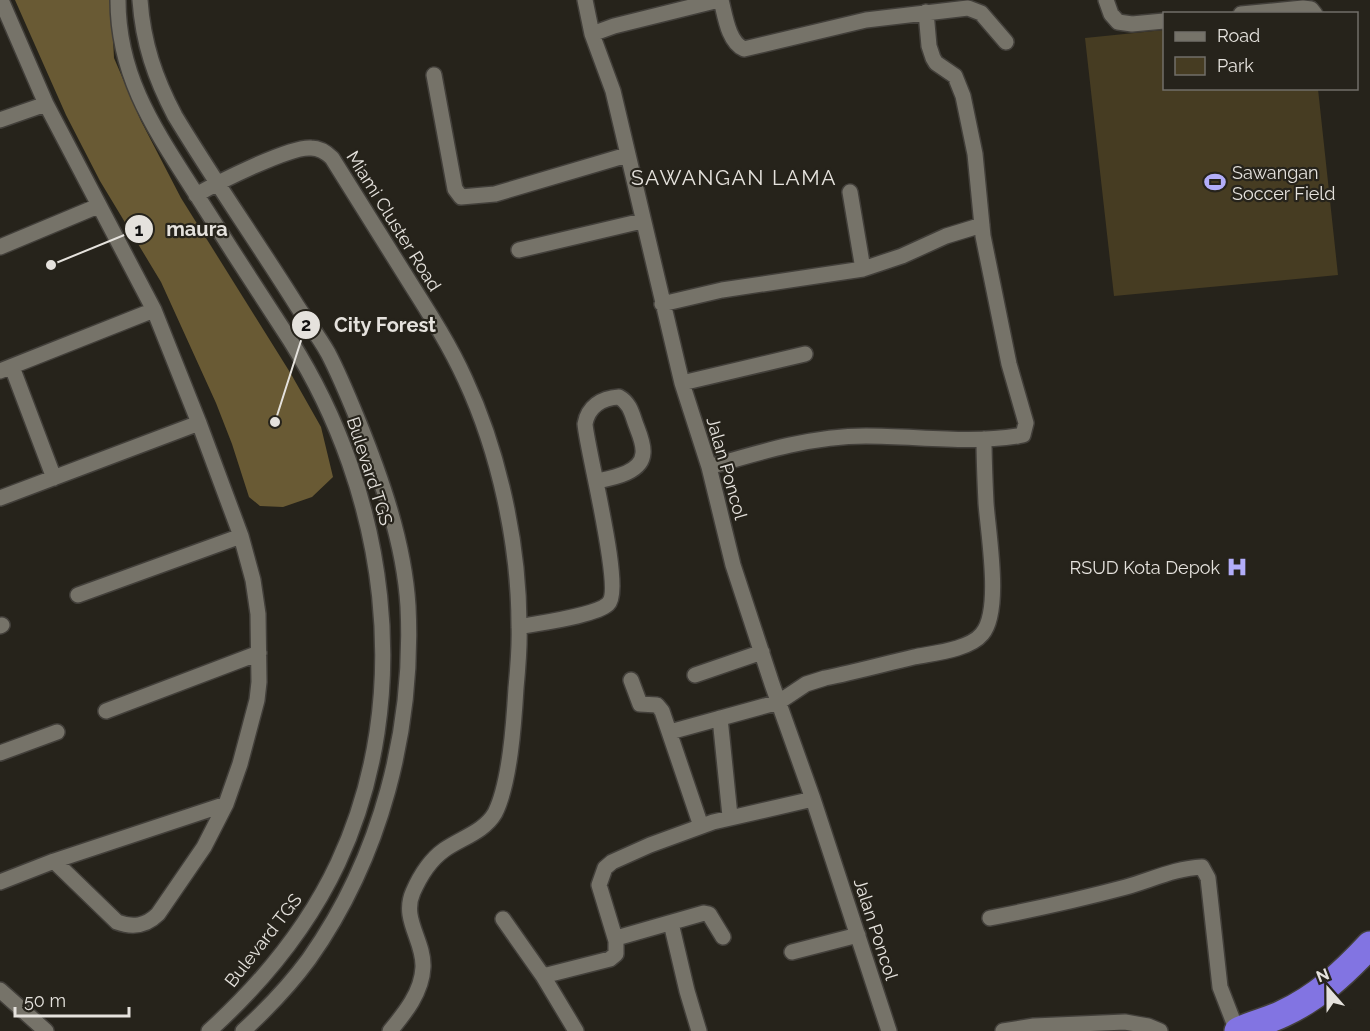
<svg xmlns="http://www.w3.org/2000/svg" width="1370" height="1031" font-family="Raleway,sans-serif">
	<style>
		.green { fill: #463c22 }
		.forest { fill: #695a34 }
		.lines { fill: none; stroke-linecap: round; stroke-linejoin: round }
		.street-casing { stroke: #423f3a; stroke-width: 18 }
		.highway-casing { stroke: #423f3a; stroke-width: 30 }
		.street { stroke: #767369; stroke-width: 15 }
		.highway { stroke: #8274e2; stroke-width: 27 }
		.labels { text-anchor: middle; dominant-baseline: central; stroke-width: 4.5; stroke-linejoin: round; paint-order: stroke }
		.poi-label { font-size: 18px; fill: #e5e2dd; stroke: #26231b; text-anchor: start }
		.street-label { font-size: 18px; fill: #e5e2dd; stroke: #26231b }
		.quarter-label { font-size: 21px; letter-spacing: 1.5px; fill: #e5e2dd; stroke: #26231b }
		.leader { fill: none; stroke: #e5e2dd; stroke-width: 2 }
		.callout-dot { fill: #e5e2dd; stroke: #26231b; stroke-width: 2 }
		.mark-label { font-size: 18px; text-anchor: middle; font-weight: bold; fill: #111 }
		.callout-label { font-size: 20px; text-anchor: middle; font-weight: bold; fill: #e5e2dd; stroke: #26231b; stroke-width: 4.5; stroke-linejoin: round; paint-order: stroke }
	</style>
	<rect width="100%" height="100%" fill="#26231b"/>
	<path class="green" d="M 1164,30 L 1164,88 L 1318,89 L 1338,275 L 1114,296 L 1085,38 Z"/>
	<path class="forest" d="M 15,0 L 111,0 L 114,58 L 141,121 L 181,198 L 291,374 L 321,427 L 333,477 L 312,497 L 283,507 L 260,506 L 249,497 L 232,444 L 216,403 L 161,282 L 100,181 L 66,115 Z"/>
	<g class="lines">
		<defs>
			<path id="street" d="M 1,0 L 46,104 L 154,310 L 199,423 L 241,536 L 253,580 L 258,614 L 259,682 L 257,700 L 240,764 L 226,804 L 204,847 L 158,914 C 146,926 133,928 117,922 L 54,861
				M 118,0 C 118,78 156,131 196,194 C 227,243 258,291 290,340 C 387,493 416,696 338,863 C 308,927 261,984 209,1031
				M 140,0 C 143,43 155,78 175,116 C 213,179 255,239 294,301 C 305,319 318,335 328,353 C 339,374 348,396 357,418 C 381,477 404,542 408,606 C 414,730 381,857 309,959 C 290,985 267,1009 243,1031
				M 585,0 L 592,34
				M 719,0 L 614,26 L 592,34 L 613,91 L 682,383 L 709,467 L 733,565 L 772,684 L 813,799 L 889,1031
				M 721,0 C 725,15 728,42 744,49 L 866,20 L 968,8 L 981,13 L 1006,42
				M 1106,0 L 1111,14 L 1118,22 L 1132,24 L 1164,21
				M 1241,14 L 1303,8 L 1311,9 L 1315,14
				M 434,75 L 455,189 L 461,197 L 495,194 L 627,155
				M 0,120 L 46,104
				M 850,192 L 863,269
				M 196,195 C 217,183 290,146 311,148 C 320,148 326,152 332,158 C 358,200 385,243 412,286 C 431,316 450,346 465,379 C 499,452 519,544 519,625 C 520,646 518,667 516,688 C 514,722 510,783 495,813 C 484,832 461,838 444,850 C 430,860 420,876 413,892 C 401,919 424,940 423,967 C 422,992 405,1013 390,1031
				M 0,247 L 98,206
				M 519,250 L 642,221
				M 662,304 L 722,290 L 863,269 L 902,256 L 946,236 L 982,225
				M 12,367 L 54,478
				M 0,371 L 154,310
				M 682,383 L 805,354
				M 709,467 C 760,452 812,436 866,436 C 917,436 968,444 1018,436 L 1023,435 L 1026,423 L 1009,364 L 983,236 L 975,154 L 963,96 L 955,76 L 936,63 L 933,58 L 929,46 L 926,12
				M 0,498 L 199,423
				M 78,595 L 241,536
				M 0,626 L 2,625
				M 519,627 C 538,623 595,616 608,604 C 624,589 587,451 585,424 C 588,407 601,398 619,397 C 630,403 632,414 636,425 C 639,433 644,444 643,453 C 642,473 612,478 597,481
				M 695,675 L 762,652
				M 631,680 L 640,704 L 657,705 L 662,711 L 701,826
				M 106,711 L 259,653
				M 720,718 L 730,816
				M 670,732 L 779,702 L 806,684 L 825,678 C 855,672 884,664 914,657 C 933,653 969,650 982,634 C 1002,611 988,533 986,503 C 985,482 984,461 984,439
				M 0,753 L 57,732
				M 0,882 L 54,861 L 226,804
				M 990,918 C 1036,909 1081,899 1126,887 C 1151,880 1176,868 1202,867 L 1208,878 L 1220,987 L 1237,1031
				M 503,919 L 543,976 L 576,1031
				M 671,923 L 687,991 L 699,1031
				M 616,941 L 599,885 L 605,868 L 612,862 L 650,845 L 713,822 L 813,799
				M 792,952 L 858,935
				M 543,976 L 610,959 L 616,954 L 616,941 L 620,937 L 704,913 L 709,914 L 723,937
				M 0,990 L 46,1031
				M 1003,1031 L 1034,1026 L 1125,1022 L 1148,1026 L 1160,1031"/>
			<path id="highway" d="M 1238,1031 C 1252,1024 1268,1021 1282,1014 C 1317,998 1344,973 1370,945"/>
		</defs>
		<use href="#street" class="street-casing"/>
		<use href="#highway" class="highway-casing"/>
		<use href="#street" class="street"/>
		<use href="#highway" class="highway"/>
	</g>
	<defs>
		<symbol id="stadium-bare" viewBox="-9 -9 18 18"><path d="M0-5a6.5 5 0 1 0 0 10a6.5 5 0 1 0 0-10ZM-3.5-1.8h7v3.6h-7Z" fill="#b2adf9" stroke="#26231b" stroke-width="2.5" paint-order="stroke"/></symbol>
		<symbol id="hospital-bare" viewBox="-9 -9 18 18"><path d="M-5-5h3v3.5h4V-5h3V5h-3V1.5h-4V5h-3Z" fill="#b2adf9" stroke="#26231b" stroke-width="2.5" paint-order="stroke"/></symbol>
	</defs>
	<g fill-rule="evenodd">
		<use href="#stadium-bare" x="1200" y="167" width="30" height="30"/>
		<use href="#hospital-bare" x="1222" y="552" width="30" height="30"/>
	</g>
	<g class="labels">
		<g class="poi-label">
			<text x="1232" y="172">Sawangan<tspan x="1232" dy="21">Soccer Field</tspan></text>
			<text x="1220" y="567" text-anchor="end">RSUD Kota Depok</text>
		</g>
		<g class="street-label">
			<text transform="translate(394 221) rotate(58)">Miami Cluster Road</text>
			<text transform="translate(727 468) rotate(74)">Jalan Poncol</text>
			<text transform="translate(370 471) rotate(72)">Bulevard TGS</text>
			<text transform="translate(876 929) rotate(72)">Jalan Poncol</text>
			<text transform="translate(263 940) rotate(-52)">Bulevard TGS</text>
		</g>
		<g class="quarter-label">
			<text x="734" y="177">SAWANGAN LAMA</text>
		</g>
	</g>
	<path class="leader" d="M51 265L139 229M275 422L306 325"/>
	<g class="callout-dot">
		<circle cx="51" cy="265" r="6"/>
		<circle cx="275" cy="422" r="6"/>
		<circle cx="139" cy="229" r="15"/>
		<circle cx="306" cy="325" r="15"/>
	</g>
	<g class="mark-label">
		<text x="139" y="236">1</text>
		<text x="306" y="331">2</text>
	</g>
	<g class="callout-label">
		<text x="197" y="236">maura</text>
		<text x="385" y="332">City Forest</text>
	</g>
	<rect x="1163" y="12" width="195" height="78" fill="#26231b" stroke="#726f69" stroke-width="1.5"/>
	<rect x="1175" y="32" width="30" height="9" fill="#767369" stroke="#726f69" stroke-width="1.5"/>
	<text x="1217" y="42" font-size="18" fill="#e5e2dd">Road</text>
	<rect x="1175" y="57" width="30" height="18" fill="#463c22" stroke="#726f69" stroke-width="1.5"/>
	<text x="1217" y="72" font-size="18" fill="#e5e2dd">Park</text>
	<g transform="translate(1328 989) rotate(339)" stroke="#26231b" stroke-width="4.5" paint-order="stroke">
	<path d="M0-4.5L10 22L0 15L-10 22Z" fill="#e5e2dd"/>
	<text y="-9" font-size="16" font-weight="bold" text-anchor="middle" fill="#e5e2dd">N</text>
	</g>
	<path d="M15 1007v9h114v-9" fill="none" stroke="#e5e2dd" stroke-width="3"/>
	<text x="24" y="1007" font-size="18" fill="#e5e2dd" stroke="#26231b" stroke-width="4.5" paint-order="stroke">50 m</text>
</svg>
